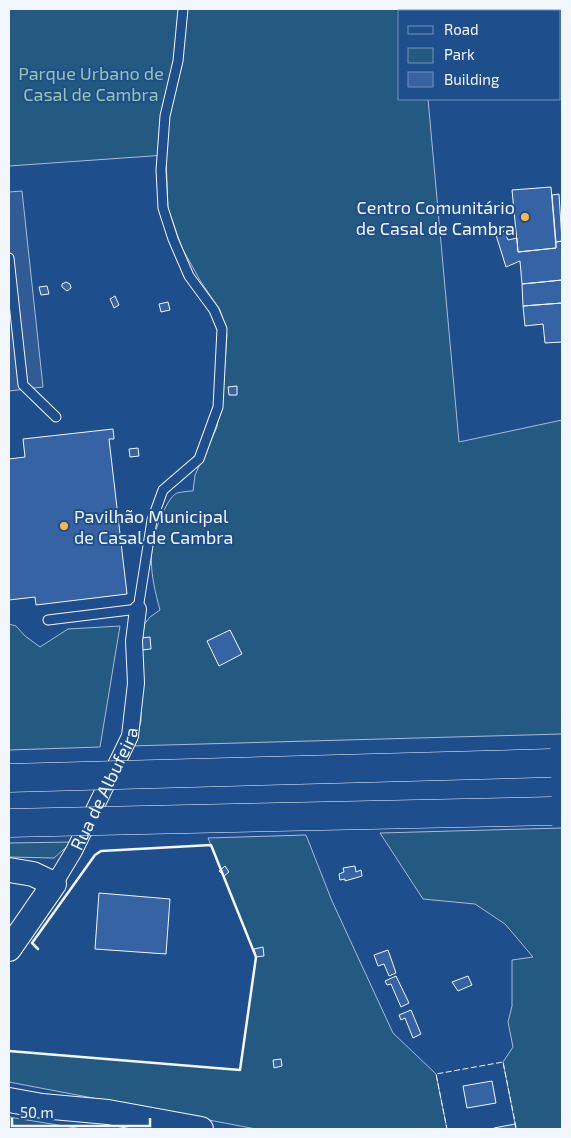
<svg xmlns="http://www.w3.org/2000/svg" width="571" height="1138" font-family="'Exo 2',sans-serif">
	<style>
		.green { fill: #245a82; stroke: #a8bbd7 }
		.parking { fill: #305b95; stroke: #a8bbd7 }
		.building { fill: #3563a3; stroke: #f2f6ff }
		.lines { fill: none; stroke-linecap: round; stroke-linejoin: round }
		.lane-casing { stroke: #f2f6ff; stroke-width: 11 }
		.street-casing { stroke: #f2f6ff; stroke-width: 18 }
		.secondary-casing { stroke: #f2f6ff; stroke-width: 26 }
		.lane { stroke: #1f4e8c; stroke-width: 9 }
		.street { stroke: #1f4e8c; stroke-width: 16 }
		.secondary { stroke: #1f4e8c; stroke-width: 24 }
		.highway-bridge-casing { stroke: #f2f6ff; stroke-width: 29; stroke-linecap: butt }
		.highway-bridge { stroke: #1f4e8c; stroke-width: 28 }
		.fence { stroke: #f2f6ff; stroke-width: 1; stroke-dasharray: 6 2.5; stroke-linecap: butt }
		.wall { stroke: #f2f6ff; stroke-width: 2.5 }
		.poi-dot { fill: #ffb74d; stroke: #1f4e8c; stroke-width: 2 }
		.labels { text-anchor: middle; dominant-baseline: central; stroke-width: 4; stroke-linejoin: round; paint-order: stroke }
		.park-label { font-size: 18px; fill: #97c8a6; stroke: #1f4e8c }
		.poi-label { font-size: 18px; fill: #f2f6ff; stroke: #1f4e8c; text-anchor: end }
		.street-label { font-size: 18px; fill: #f2f6ff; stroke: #1f4e8c }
	</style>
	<rect width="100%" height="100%" fill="#1f4e8c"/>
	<path class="green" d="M 9,9 L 435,9 L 435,11 L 400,11 L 400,99 L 428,99 L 459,442 L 562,420 L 562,734 L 130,746 L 137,736 L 141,721 L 143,626 L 150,617 L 160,610 C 150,573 146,548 163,512 C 167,505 170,497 177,493 C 182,492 188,491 193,491 L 195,475 L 217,427 L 224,378 L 227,334 L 220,310 L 201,282 L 182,248 L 168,208 L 166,155 L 9,166 Z
		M 9,624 L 16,626 L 25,636 L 40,647 L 68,629 L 120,626 L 100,747 L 9,750 Z
		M 562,828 L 562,1129 L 516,1129 L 503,1062 L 513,1047 L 508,1022 L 512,1006 L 512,960 L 533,957 L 505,924 L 475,904 L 423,899 L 380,833 Z
		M 306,835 L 332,901 L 393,1033 L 436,1074 L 447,1129 L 256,1129 L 9,1082 L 9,1051 L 240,1070 L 256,957 L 208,838 Z
		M 72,842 L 54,858 L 9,857 L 9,843 Z
		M 9,1117 L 82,1129 L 9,1129 Z"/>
	<path class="parking" d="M 22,191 L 43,387 L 9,391 L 9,192 Z"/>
	<path class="building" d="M 551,187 L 556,248 L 518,252 L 512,190 Z
		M 559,194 L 562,241 L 556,242 L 552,195 Z
		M 504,231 L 508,240 L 517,238 L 518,252 L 556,248 L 556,242 L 562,241 L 562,280 L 522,284 L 520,261 L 506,267 L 496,235 Z
		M 562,280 L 562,303 L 523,306 L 522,284 Z
		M 66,282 L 70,284 L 71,288 L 67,291 L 62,287 L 62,284 Z
		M 47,286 L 49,294 L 41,295 L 39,287 Z
		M 115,296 L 119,305 L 114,308 L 110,299 Z
		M 168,302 L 170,310 L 161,312 L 159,304 Z
		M 562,303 L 562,342 L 545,343 L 543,324 L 525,326 L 523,306 Z
		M 237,386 L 237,395 L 229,395 L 228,387 Z
		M 113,429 L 114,439 L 109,439 L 127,594 L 36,605 L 35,597 L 9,600 L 9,459 L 25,457 L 23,439 Z
		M 138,448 L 139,456 L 130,457 L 129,449 Z
		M 230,630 L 242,654 L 219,666 L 207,641 Z
		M 150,637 L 151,649 L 142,650 L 141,638 Z
		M 225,866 L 229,872 L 224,876 L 219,871 Z
		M 355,866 L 356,872 L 361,870 L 362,876 L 345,881 L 345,879 L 340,880 L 339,874 L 344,872 L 343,868 Z
		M 99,893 L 170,899 L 166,954 L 95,949 Z
		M 263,947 L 264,956 L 256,957 L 254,949 Z
		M 388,950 L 396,973 L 389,976 L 384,964 L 378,966 L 374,955 Z
		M 396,976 L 409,1003 L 401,1007 L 391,984 L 387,985 L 385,981 Z
		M 468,976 L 472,985 L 458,991 L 452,982 Z
		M 411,1010 L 421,1034 L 413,1038 L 405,1018 L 401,1020 L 399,1015 Z
		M 281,1059 L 282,1066 L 274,1068 L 273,1060 Z
		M 492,1081 L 496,1103 L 467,1108 L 463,1086 Z
		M 515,1124 L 516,1129 L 494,1129 L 494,1128 Z"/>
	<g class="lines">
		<defs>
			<path id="lane" d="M 9,258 L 23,385 L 56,417
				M 48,620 L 138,609 L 152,520 L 163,490 L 199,459 L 218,407 L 222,329 L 214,310 L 189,276 L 173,239 L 163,208 L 161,170 L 165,116 L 178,61 L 183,9"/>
			<g id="street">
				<path id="s1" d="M 54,884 L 74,851 L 130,736 L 136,683 L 134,641 L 138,609"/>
			</g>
			<path id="secondary" d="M 9,870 L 33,874 L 54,884 L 9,949
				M 9,1100 L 42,1106 L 108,1112 L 201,1129"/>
		</defs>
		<use href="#lane" class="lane-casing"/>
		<use href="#street" class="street-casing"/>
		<use href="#secondary" class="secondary-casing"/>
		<use href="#lane" class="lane"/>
		<use href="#street" class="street"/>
		<use href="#secondary" class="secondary"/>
		<defs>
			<path id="highway-bridge" d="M 9,778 L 551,763
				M 9,823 L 552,811"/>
		</defs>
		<use href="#highway-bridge" class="highway-bridge-casing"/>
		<use href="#highway-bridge" class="highway-bridge"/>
		<path class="fence" d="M 449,1129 L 447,1129 L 436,1074 L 503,1062 L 516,1127"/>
		<path class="wall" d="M 9,1051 L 240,1070 L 256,957 L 211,845 L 101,851 L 95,855 L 32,943 L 38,949"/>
	</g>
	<g class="poi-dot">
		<circle cx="525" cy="217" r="5"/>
		<circle cx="64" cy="526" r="5"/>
	</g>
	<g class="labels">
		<g class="park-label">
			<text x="91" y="73">Parque Urbano de<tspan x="91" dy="21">Casal de Cambra</tspan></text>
		</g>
		<g class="poi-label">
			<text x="515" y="207">Centro Comunitário<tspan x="515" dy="21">de Casal de Cambra</tspan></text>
			<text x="74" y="516" text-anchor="start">Pavilhão Municipal<tspan x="74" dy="21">de Casal de Cambra</tspan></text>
		</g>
		<g class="street-label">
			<text stroke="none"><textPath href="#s1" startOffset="108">Rua de Albufeira</textPath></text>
		</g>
	</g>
	<rect width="571" height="1138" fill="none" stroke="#f2f6ff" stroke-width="20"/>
	<rect x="398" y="10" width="162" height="90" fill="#1f4e8c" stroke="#7391ba"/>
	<rect x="408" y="26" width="25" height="8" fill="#1f4e8c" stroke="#7391ba"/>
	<text x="444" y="35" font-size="15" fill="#f2f6ff">Road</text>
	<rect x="408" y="48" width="25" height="15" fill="#245a82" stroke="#7391ba"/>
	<text x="444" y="60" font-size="15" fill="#f2f6ff">Park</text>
	<rect x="408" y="72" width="25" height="15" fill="#3563a3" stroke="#7391ba"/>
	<text x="444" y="85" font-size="15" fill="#f2f6ff">Building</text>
	<path d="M12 1118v8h138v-8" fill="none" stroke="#f2f6ff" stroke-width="2.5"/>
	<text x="20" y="1118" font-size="15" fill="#f2f6ff" stroke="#1f4e8c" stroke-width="4" paint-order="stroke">50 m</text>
</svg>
